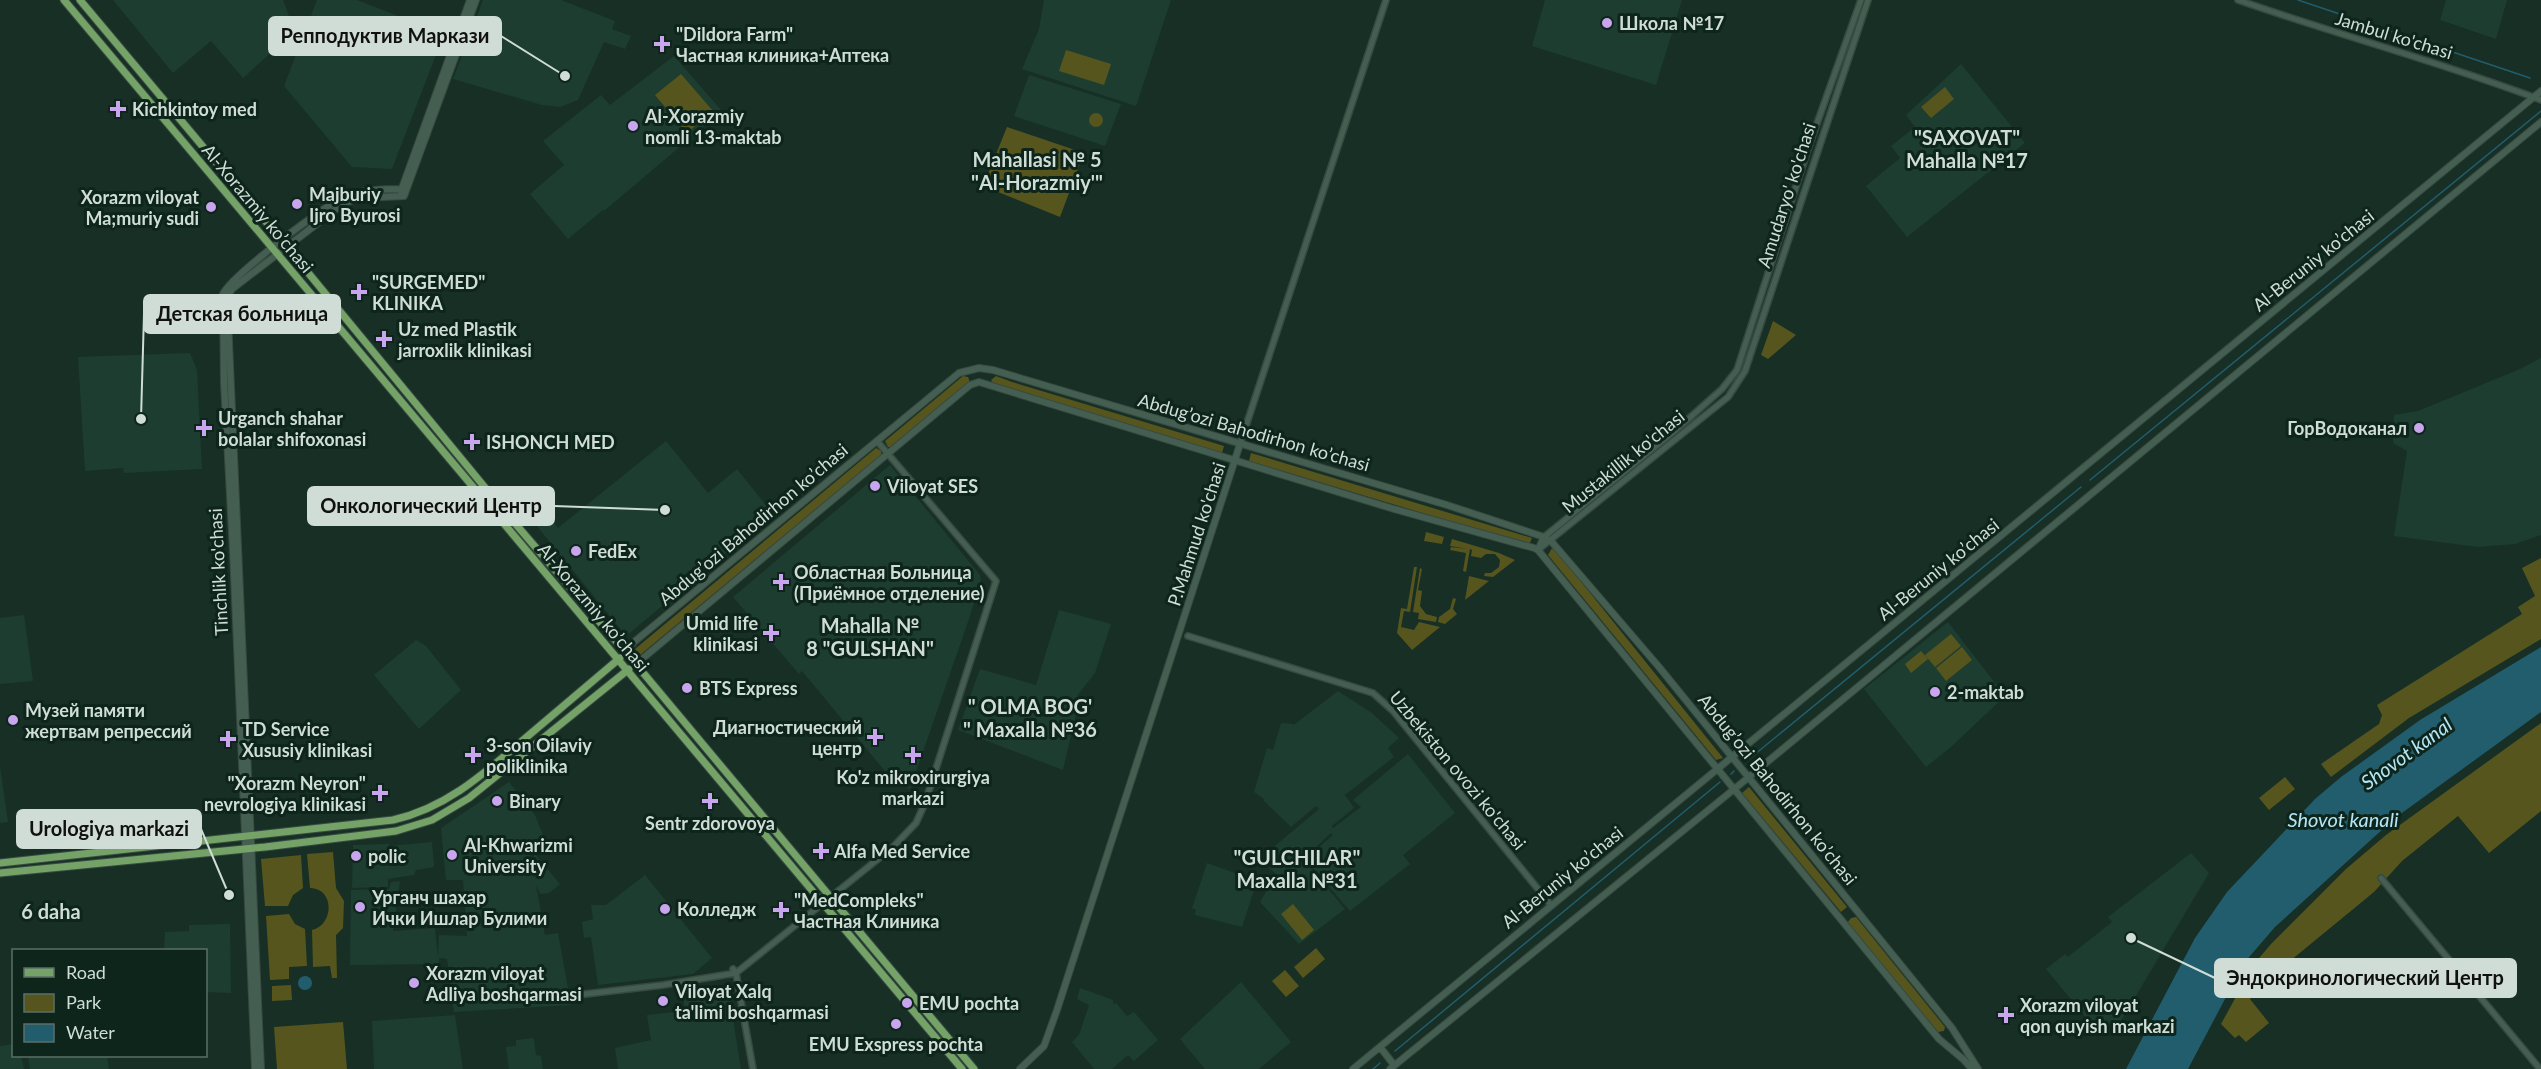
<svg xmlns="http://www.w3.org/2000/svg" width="2541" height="1069" font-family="Lato,sans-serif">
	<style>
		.built { fill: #1d3d30 }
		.green { fill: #57551e }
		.water { fill: #225d6e }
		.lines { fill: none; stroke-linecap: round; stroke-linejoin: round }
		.stream { stroke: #225d6e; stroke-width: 1.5 }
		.tertiary-casing { stroke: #374a42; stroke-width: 8 }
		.secondary-casing { stroke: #374a42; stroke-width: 8 }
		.primary-casing { stroke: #374a42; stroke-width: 9 }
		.tertiary { stroke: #455e52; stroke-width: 5 }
		.secondary { stroke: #455e52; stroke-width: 6 }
		.primary { stroke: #74a267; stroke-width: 7 }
		.poi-dot { fill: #c9a5ee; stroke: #0d251b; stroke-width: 2 }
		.labels { text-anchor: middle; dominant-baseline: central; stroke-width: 6; stroke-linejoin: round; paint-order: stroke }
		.poi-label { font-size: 18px; font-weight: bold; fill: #cfddd6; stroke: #0d251b; text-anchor: start }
		.street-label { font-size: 18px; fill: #cfddd6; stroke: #0d251b }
		.neighbourhood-label { font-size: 20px; font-weight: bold; fill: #cfddd6; stroke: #0d251b }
		.water-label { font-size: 20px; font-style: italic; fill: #b4e5f6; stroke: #0d251b }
		.leader { fill: none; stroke: #cfddd6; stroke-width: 2 }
		.callout-dot { fill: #cfddd6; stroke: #0d251b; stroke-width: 2 }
		.callout { fill: #cfddd6; stroke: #cfddd6; stroke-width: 2 }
		.callout-label { font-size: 20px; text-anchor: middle; font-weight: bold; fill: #111 }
	</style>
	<rect width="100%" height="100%" fill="#172f24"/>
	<path class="built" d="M 113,0 L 283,0 L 292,24 L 274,50 L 243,78 L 211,41 L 173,73 Z
		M 317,0 L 357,0 L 444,34 L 392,169 L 352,167 L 284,86 Z
		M 483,0 L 561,0 L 615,21 L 612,29 L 631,36 L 625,49 L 604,42 L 578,100 L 560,107 L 542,105 L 453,79 Z
		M 1044,0 L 1171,0 L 1136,106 L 1022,69 L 1039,29 Z
		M 1545,0 L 1682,0 L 1656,85 L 1532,46 Z
		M 2446,0 L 2507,0 L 2496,39 L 2440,20 Z
		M 674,56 L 722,111 L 604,211 L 603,210 L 568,239 L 530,194 L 564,165 L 543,141 L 601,95 L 610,105 Z
		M 1961,64 L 2025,143 L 1907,237 L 1866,186 L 1900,158 L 1891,146 L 1915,127 L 1906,115 Z
		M 1029,75 L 1121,104 L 1105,146 L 1014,116 Z
		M 190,353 L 197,370 L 202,469 L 124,473 L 123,468 L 85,471 L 78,357 Z
		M 2541,358 L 2541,535 L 2515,544 L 2477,547 L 2394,536 L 2407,451 L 2393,443 L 2394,415 L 2418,411 L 2520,369 Z
		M 666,441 L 708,493 L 737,469 L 773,514 L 626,636 L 519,504 L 530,495 L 558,528 Z
		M 890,465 L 980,575 L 981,581 L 969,619 L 910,789 L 894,782 L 802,671 L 799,674 L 733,597 Z
		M 1059,610 L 1111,624 L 1095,673 L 1077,696 L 1080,697 L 1063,770 L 958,730 L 980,669 L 1036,685 Z
		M 24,615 L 33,681 L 0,684 L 0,618 Z
		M 1948,622 L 2005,696 L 1951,747 L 1926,767 L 1864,689 Z
		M 416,640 L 426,646 L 461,690 L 419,729 L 374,675 Z
		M 1338,691 L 1372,713 L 1399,738 L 1388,748 L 1394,757 L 1345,795 L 1354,808 L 1332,826 L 1333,828 L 1361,807 L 1353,800 L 1408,754 L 1455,813 L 1403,855 L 1410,864 L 1350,911 L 1305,859 L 1333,835 L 1331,833 L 1303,859 L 1345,909 L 1299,944 L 1260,902 L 1276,874 L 1269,868 L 1276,845 L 1319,809 L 1316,806 L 1291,827 L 1263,800 L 1264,799 L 1254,792 L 1267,748 L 1273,750 L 1281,723 L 1294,724 L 1291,727 Z
		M 0,767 L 8,822 L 0,823 Z
		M 509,782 L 535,815 L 547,845 L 530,854 L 533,866 L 533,857 L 535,854 L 560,884 L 549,893 L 540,894 L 536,885 L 545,935 L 558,933 L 571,1005 L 454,1012 L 447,959 L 439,958 L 439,964 L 350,965 L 351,890 L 389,889 L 391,882 L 400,881 L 393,931 L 435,928 L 438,958 L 439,935 L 467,936 L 463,880 L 446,880 L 441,828 Z
		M 432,842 L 434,867 L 416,870 L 414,875 L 388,879 L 388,887 L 352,888 L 353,845 L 389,844 L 389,846 Z
		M 2191,853 L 2209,873 L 2115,1031 L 2088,1020 L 2046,969 L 2065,954 L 2068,957 L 2112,922 L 2108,917 Z
		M 1207,863 L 1257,881 L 1242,927 L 1195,915 L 1196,910 L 1192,908 Z
		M 645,875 L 712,958 L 693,974 L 598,985 L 591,937 L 584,938 L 582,922 L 593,919 L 591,905 L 606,905 Z
		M 230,924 L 231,993 L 206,992 L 206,950 L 164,950 L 165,932 L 189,931 L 189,925 Z
		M 1241,982 L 1291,1042 L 1259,1069 L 1205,1069 L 1180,1039 Z
		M 728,987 L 741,1069 L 618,1069 L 615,1048 L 651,1040 L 647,1015 L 684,1011 L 684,993 Z
		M 1080,988 L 1113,1000 L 1113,1004 L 1116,1003 L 1127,1016 L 1134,1012 L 1158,1040 L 1134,1061 L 1128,1055 L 1112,1069 L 1094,1069 L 1072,1042 L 1079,1035 L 1089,1005 L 1077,999 Z
		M 455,1015 L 463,1069 L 374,1069 L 372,1021 Z
		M 534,1038 L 536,1055 L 541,1056 L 543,1069 L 509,1069 L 506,1047 L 516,1046 L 516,1040 Z
		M 13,1044 L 14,1056 L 21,1056 L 24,1069 L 0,1069 L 0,1046 Z
		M 28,1056 L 107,1056 L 109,1069 L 30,1069 Z"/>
	<path class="green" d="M 1066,50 L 1111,64 L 1104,85 L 1059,71 Z
		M 681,74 L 713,111 L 687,133 L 655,95 Z
		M 1945,87 L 1954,99 L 1931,118 L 1921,107 Z
		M1089 120a7 7 0 1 1 14 0a7 7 0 1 1-14 0Z
		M 1007,127 L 1084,153 L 1060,217 L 983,186 Z
		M 1773,321 L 1796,335 L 1768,359 L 1761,355 Z
		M 963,376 L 968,377 L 970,382 L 890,447 L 888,447 L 885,441 Z
		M 996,376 L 1012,382 L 1224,446 L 1222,453 L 993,383 L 991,380 Z
		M 876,448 L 881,451 L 881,455 L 640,655 L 635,649 Z
		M 1251,453 L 1532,538 L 1529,545 L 1249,461 Z
		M 1426,532 L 1444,537 L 1442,544 L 1424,541 Z
		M 1452,539 L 1499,553 L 1515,560 L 1493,577 L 1484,576 L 1485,573 L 1491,573 L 1499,567 L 1500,560 L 1495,554 L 1486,554 L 1481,558 L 1471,556 L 1472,550 L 1470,549 L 1466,572 L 1463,571 L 1466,553 L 1450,550 L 1451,547 L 1468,549 L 1450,546 Z
		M 1552,548 L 1554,548 L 1723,758 L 1716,760 L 1548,555 Z
		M 2541,558 L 2541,639 L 2409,718 L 2331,777 L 2321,764 L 2379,724 L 2382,715 L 2377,705 L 2522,614 L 2518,607 L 2535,596 L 2522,568 Z
		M 1414,567 L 1417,567 L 1410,612 L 1404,611 L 1401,627 L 1414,630 L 1419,622 L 1440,627 L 1412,650 L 1397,633 L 1401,608 L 1407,609 Z
		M 1420,568 L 1422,569 L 1418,590 L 1422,591 L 1420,606 L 1426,614 L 1437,617 L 1436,622 L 1418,619 L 1419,613 L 1413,612 Z
		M 1469,576 L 1489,581 L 1465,600 Z
		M 1453,598 L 1456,599 L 1453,609 L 1457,614 L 1445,624 L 1438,622 L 1439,617 L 1450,609 Z
		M 1951,634 L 1961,646 L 1935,667 L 1925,655 Z
		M 1962,647 L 1972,660 L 1946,681 L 1936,668 Z
		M 1921,651 L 1928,659 L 1911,673 L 1905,664 Z
		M 2541,723 L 2541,811 L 2489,853 L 2458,816 L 2402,861 L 2374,892 L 2263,983 L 2250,999 L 2269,1023 L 2246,1042 L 2239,1035 L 2235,1038 L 2221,1024 L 2254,964 L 2271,944 L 2346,869 L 2386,835 Z
		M 2285,777 L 2295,789 L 2269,810 L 2259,798 Z
		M 1749,787 L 1847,907 L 1841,912 L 1742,793 Z
		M 333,852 L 336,888 L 344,901 L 343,928 L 336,935 L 337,978 L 332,978 L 330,966 L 313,967 L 312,930 C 334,925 335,888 310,888 L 307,854 Z
		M 301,855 L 303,888 L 293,895 L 288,906 L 265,906 L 261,859 Z
		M 1293,904 L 1314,930 L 1302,940 L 1281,914 Z
		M 289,914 L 295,924 L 305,929 L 307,966 L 289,967 L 289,979 L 270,980 L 266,916 Z
		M 1856,917 L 1945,1027 L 1944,1031 L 1938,1032 L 1847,923 L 1851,918 Z
		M 1316,948 L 1325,959 L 1303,978 L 1294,967 Z
		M 1285,970 L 1299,986 L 1286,997 L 1272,981 Z
		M 291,985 L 292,1000 L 272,1001 L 272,986 Z
		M 343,1022 L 347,1069 L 277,1069 L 274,1027 Z"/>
	<path class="water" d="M 2541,647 L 2541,712 L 2395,818 L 2275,927 L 2244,963 L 2188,1069 L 2126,1069 L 2195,938 L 2227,892 L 2315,799 L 2341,777 L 2420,720 Z
		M298 983a7 7 0 1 1 14 0a7 7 0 1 1-14 0Z"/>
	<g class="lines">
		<path class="stream" d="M 2298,0 L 2530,78
			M 2090,480 L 2541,111
			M 1749,759 L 2081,487
			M 1731,774 L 1734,771
			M 1395,1051 L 1720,782
			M 1373,1069 L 1380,1063"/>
		<defs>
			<path id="tertiary" d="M 2238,0 C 2338,35 2441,62 2541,100
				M 1240,444 L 1386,0
				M 1544,537 L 1677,429 L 1722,389 L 1737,370 L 1810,143 L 1861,0
				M 1539,549 L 1728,397 L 1745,371 L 1868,0
				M 1188,636 L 1373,693 L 1393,711 L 1551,905
				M 2381,878 L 2540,1069
				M 733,969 L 736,973 L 753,1069
				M 568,996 L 663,985 L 736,973 L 893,847 L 916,823 L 925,803 L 996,581 L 877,441"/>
			<path id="secondary" d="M 401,191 L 470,0
				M 1538,550 L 1544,537 L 1551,541 L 1659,667 L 1952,1028 L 1978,1069
				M 626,652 L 634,642 L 959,373 L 979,368 L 993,370 L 1447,505 L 1544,537
				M 636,664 L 970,385 L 979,382 L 1394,509 L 1534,548 L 1538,550 L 1939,1039 L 1964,1060 L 1972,1069
				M 1380,1047 L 1394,1065
				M 255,1069 L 233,551 L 224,383 L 223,294 C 230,277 327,203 346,196 C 364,189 387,189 406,189
				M 261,1069 L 227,297 L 232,289 L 344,203 L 361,198 L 404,196 L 476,0
				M 1020,1069 L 1044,1046 L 1057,1010 L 1240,444
				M 1353,1069 L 2541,91
				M 1390,1069 L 1749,777 L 2541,122"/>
			<path id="primary" d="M 64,0 L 962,1069
				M 80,0 L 282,241 L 501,507 L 645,675 L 974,1069
				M 0,863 L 393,820 C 451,807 491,767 535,730 C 563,706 592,682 620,658
				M 0,873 L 265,847 L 396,831 L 432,820 L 469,798 L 629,669"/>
		</defs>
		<use href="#tertiary" class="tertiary-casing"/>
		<use href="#secondary" class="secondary-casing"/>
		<use href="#primary" class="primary-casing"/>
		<use href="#tertiary" class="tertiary"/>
		<use href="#secondary" class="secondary"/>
		<use href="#primary" class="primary"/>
	</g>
	<g class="poi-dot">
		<circle cx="1607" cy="23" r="6"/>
		<path d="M659 35h6v6h6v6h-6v6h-6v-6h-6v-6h6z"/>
		<path d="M115 100h6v6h6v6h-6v6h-6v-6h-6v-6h6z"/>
		<circle cx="633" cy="126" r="6"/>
		<circle cx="297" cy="204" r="6"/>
		<circle cx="211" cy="207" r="6"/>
		<path d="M356 283h6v6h6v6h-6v6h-6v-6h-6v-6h6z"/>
		<path d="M381 330h6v6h6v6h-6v6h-6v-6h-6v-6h6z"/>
		<path d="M201 419h6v6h6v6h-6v6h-6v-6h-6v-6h6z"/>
		<circle cx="2419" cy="428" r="6"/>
		<path d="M469 433h6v6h6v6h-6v6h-6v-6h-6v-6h6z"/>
		<circle cx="875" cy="486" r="6"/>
		<circle cx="576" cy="551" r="6"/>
		<path d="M778 573h6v6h6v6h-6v6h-6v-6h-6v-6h6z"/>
		<path d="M768 624h6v6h6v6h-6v6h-6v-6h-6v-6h6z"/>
		<circle cx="687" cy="688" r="6"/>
		<circle cx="1935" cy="692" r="6"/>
		<circle cx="13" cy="720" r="6"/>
		<path d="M872 728h6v6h6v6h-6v6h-6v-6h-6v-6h6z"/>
		<path d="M225 730h6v6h6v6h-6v6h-6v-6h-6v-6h6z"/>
		<path d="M470 746h6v6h6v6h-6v6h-6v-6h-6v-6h6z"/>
		<path d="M910 746h6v6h6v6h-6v6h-6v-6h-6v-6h6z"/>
		<path d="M377 784h6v6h6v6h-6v6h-6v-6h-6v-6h6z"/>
		<circle cx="497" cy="801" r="6"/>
		<path d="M707 792h6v6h6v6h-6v6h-6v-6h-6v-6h6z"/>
		<path d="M818 842h6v6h6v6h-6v6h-6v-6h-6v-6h6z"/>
		<circle cx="452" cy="855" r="6"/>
		<circle cx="356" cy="856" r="6"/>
		<circle cx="360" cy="907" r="6"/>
		<circle cx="665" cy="909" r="6"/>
		<path d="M778 901h6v6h6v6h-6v6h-6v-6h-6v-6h6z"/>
		<circle cx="414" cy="983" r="6"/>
		<circle cx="663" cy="1001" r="6"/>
		<circle cx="907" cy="1003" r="6"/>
		<path d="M2003 1006h6v6h6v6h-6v6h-6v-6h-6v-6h6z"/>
		<circle cx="896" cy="1024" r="6"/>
	</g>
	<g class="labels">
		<g class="poi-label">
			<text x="1619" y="23">Школа №17</text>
			<text x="676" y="34">"Dildora Farm"<tspan x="676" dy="21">Частная клиника+Аптека</tspan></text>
			<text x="132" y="109">Kichkintoy med</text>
			<text x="645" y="116">Аl-Xоrаzmiy<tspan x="645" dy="21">nоmli 13-mаktаb</tspan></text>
			<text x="309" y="194">Majburiy<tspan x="309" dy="21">Ijro Byurosi</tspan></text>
			<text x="199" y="197" text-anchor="end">Xorazm viloyat<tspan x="199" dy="21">Ma;muriy sudi</tspan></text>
			<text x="372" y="282">"SURGEMED"<tspan x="372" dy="21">KLINIKA</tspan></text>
			<text x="398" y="329">Uz med Plastik<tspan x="398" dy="21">jarroxlik klinikasi</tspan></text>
			<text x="218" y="418">Urganch shahar<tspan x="218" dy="21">bolalar shifoxonasi</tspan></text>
			<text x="2407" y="428" text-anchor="end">ГорВодоканал</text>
			<text x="486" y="442">ISHONCH MED</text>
			<text x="887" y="486">Viloyat SES</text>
			<text x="588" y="551">FedEx</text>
			<text x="794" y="572">Областная Больница<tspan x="794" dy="21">(Приёмное отделение)</tspan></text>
			<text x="758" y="623" text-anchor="end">Umid life<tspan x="758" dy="21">klinikasi</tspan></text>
			<text x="699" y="688">BTS Express</text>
			<text x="1947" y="692">2-maktab</text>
			<text x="25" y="710">Музей памяти<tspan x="25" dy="21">жертвам репрессий</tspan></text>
			<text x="862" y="727" text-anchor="end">Диагностический<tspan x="862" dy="21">центр</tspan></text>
			<text x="242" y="729">TD Service<tspan x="242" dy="21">Xususiy klinikasi</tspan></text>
			<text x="486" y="745">3-son Oilaviy<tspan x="486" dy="21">poliklinika</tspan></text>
			<text x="913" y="777" text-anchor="middle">Ko'z mikroxirurgiya<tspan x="913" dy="21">markazi</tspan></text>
			<text x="366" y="783" text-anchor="end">"Xorazm Neyron"<tspan x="366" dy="21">nevrologiya klinikasi</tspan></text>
			<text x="509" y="801">Binary</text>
			<text x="710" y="823" text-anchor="middle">Sentr zdorovoya</text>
			<text x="464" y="845">Al-Khwarizmi<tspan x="464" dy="21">University</tspan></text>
			<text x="834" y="851">Alfa Med Service</text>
			<text x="368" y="856">polic</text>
			<text x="372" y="897">Урганч шахар<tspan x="372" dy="21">Ички Ишлар Булими</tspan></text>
			<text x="794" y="900">"MedCompleks"<tspan x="794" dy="21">Частная Клиника</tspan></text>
			<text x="677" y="909">Колледж</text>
			<text x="426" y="973">Xorazm viloyat<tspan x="426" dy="21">Adliya boshqarmasi</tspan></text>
			<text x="675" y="991">Viloyat Xalq<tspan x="675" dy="21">ta'limi boshqarmasi</tspan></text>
			<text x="919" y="1003">EMU pochta</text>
			<text x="2020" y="1005">Xorazm viloyat<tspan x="2020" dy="21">qon quyish markazi</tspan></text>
			<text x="896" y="1044" text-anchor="middle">EMU Exspress pochta</text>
		</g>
		<g class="street-label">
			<text transform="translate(2394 35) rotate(17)">Jambul ko'chasi</text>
			<text transform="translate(1786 195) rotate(-72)">Amudaryo' ko'chasi</text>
			<text transform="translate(258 208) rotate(50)">Al-Xorazmiy ko’chasi</text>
			<text transform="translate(2313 260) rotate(-39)">Al-Beruniy ko’chasi</text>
			<text transform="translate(1254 432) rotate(16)">Abdug’ozi Bahodirhon ko’chasi</text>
			<text transform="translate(1623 461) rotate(-39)">Mustakillik ko'chasi</text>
			<text transform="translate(753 524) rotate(-40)">Abdug’ozi Bahodirhon ko’chasi</text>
			<text transform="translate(1196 534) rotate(-72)">P.Mahmud ko'chasi</text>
			<text transform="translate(1938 569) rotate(-39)">Al-Beruniy ko’chasi</text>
			<text transform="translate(218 572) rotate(-93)">Tinchlik ko'chasi</text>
			<text transform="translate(594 607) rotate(50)">Al-Xorazmiy ko’chasi</text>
			<text transform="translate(1458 770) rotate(50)">Uzbekiston ovozi ko'chasi</text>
			<text transform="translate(1778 789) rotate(51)">Abdug’ozi Bahodirhon ko’chasi</text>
			<text transform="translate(1562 877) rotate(-39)">Al-Beruniy ko’chasi</text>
		</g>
		<g class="neighbourhood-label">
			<text x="1967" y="137">"SAXOVAT"<tspan x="1967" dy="23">Mahalla №17</tspan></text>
			<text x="1037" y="159">Mahallasi № 5<tspan x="1037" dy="23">"Аl-Horazmiy'"</tspan></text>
			<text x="870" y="625">Mahalla №<tspan x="870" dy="23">8 "GULSHAN"</tspan></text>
			<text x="1030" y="706">" OLMA BOG'<tspan x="1030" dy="23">" Maxalla №36</tspan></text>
			<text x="1297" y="857">"GULCHILAR"<tspan x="1297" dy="23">Maxalla №31</tspan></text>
			<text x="51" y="911">6 daha</text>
		</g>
		<g class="water-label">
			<text transform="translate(2406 753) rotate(-36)">Shovot kanal</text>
			<text x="2343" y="819">Shovot kanali</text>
		</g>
	</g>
	<path class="leader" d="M565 76L501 36M141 419L144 314M665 510L554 506M229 895L201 829M2131 938L2215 978"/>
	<g class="callout-dot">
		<circle cx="565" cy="76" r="6"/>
		<circle cx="141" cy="419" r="6"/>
		<circle cx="665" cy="510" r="6"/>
		<circle cx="229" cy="895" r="6"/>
		<circle cx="2131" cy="938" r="6"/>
	</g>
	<g class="callout">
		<rect x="269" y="17" width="232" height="38" rx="6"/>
		<rect x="144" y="295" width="196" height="38" rx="6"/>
		<rect x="308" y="487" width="246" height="38" rx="6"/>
		<rect x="17" y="810" width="184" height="38" rx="6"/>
		<rect x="2215" y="959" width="301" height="38" rx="6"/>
	</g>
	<g class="callout-label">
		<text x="385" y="43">Репподуктив Маркази</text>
		<text x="242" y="321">Детская больница</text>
		<text x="431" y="513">Онкологический Центр</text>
		<text x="109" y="836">Urologiya markazi</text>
		<text x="2365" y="985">Эндокринологический Центр</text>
	</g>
	<rect x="12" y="949" width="195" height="108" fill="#0d251b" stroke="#5b6f66" stroke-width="1.5"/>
	<rect x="24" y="968" width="30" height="9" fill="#74a267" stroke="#5b6f66" stroke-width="1.5"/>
	<text x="66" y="979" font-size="18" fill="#cfddd6">Road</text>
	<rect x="24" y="994" width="30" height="18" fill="#57551e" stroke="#5b6f66" stroke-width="1.5"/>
	<text x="66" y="1009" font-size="18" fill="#cfddd6">Park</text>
	<rect x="24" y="1024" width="30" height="18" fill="#225d6e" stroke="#5b6f66" stroke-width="1.5"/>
	<text x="66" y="1039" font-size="18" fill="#cfddd6">Water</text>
</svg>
